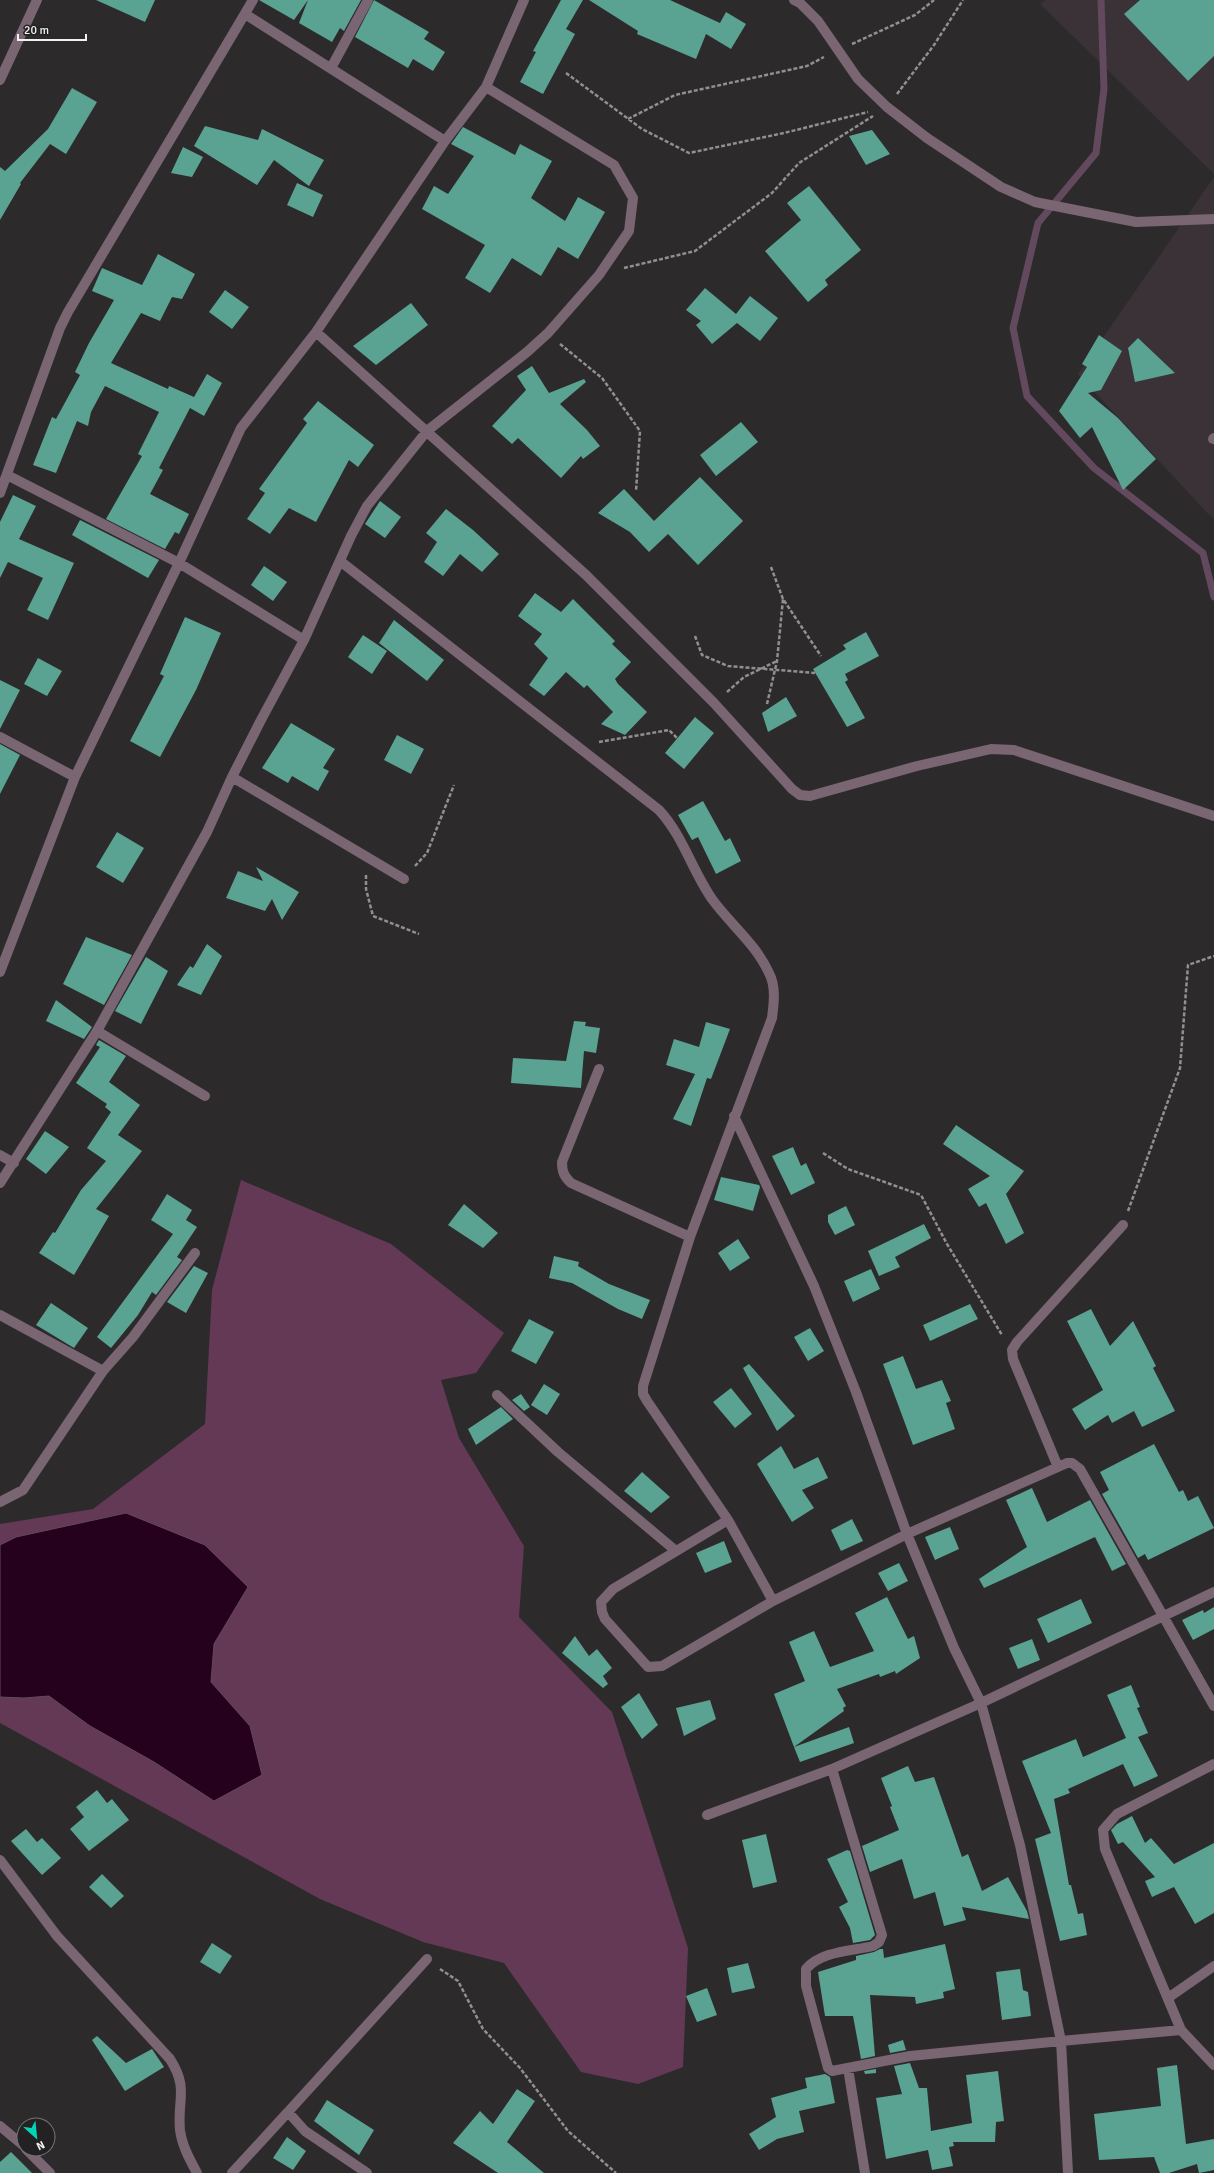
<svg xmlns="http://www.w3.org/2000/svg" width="1214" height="2173" font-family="Signika,sans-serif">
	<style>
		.built { fill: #3a3237 }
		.green { fill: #633956 }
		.water { fill: #25011d; stroke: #63495d }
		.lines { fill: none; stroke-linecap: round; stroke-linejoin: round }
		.stream { stroke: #63495d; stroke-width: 7 }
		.building { fill: #5aa291 }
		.path { stroke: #918f90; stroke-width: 2.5; stroke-dasharray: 4 2; stroke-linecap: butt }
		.service { stroke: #7a6573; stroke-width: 10 }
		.minor { stroke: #7a6573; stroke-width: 10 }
	</style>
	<rect width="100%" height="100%" fill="#2d2a2c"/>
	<path class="built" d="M 1046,0 L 1214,0 L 1214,174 L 1040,4 Z
		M 1214,177 L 1214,520 L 1078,374 Z"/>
	<path class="green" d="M 241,1180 L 391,1244 L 504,1333 L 476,1373 L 441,1380 L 459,1438 L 524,1546 L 519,1617 L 612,1712 L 688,1948 L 683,2067 L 638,2084 L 581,2072 L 504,1963 L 423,1942 L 320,1899 L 0,1723 L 0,1524 L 93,1509 L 205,1424 L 212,1290 Z"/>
	<path class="water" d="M 126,1513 L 205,1545 L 248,1587 L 214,1644 L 211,1682 L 250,1726 L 262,1775 L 214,1801 L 154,1762 L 90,1726 L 49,1696 L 24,1698 L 0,1697 L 0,1545 L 16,1537 Z"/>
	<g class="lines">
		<path class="stream" d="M 1101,0 L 1104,89 L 1096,153 L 1038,223 L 1013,328 L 1027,396 L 1094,468 L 1203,553 L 1214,597"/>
	</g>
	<path class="building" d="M 96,0 L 155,0 L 145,22 Z
		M 259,0 L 361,0 L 344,31 L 340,28 L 332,42 L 299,23 L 308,0 L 294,20 Z
		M 374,0 L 429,32 L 424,39 L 445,52 L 433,71 L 413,59 L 408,68 L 355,37 Z
		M 561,0 L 583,0 L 566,29 L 575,34 L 543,94 L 520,82 L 536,52 L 533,51 Z
		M 589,0 L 670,0 L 720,23 L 726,12 L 746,24 L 731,49 L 706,34 L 696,59 L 637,34 L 638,31 Z
		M 1140,0 L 1214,0 L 1214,56 L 1188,81 L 1124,14 Z
		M 72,88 L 97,102 L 66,154 L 50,144 L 20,183 L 21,184 L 0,220 L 0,167 L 5,171 L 48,129 Z
		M 205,126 L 258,140 L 262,129 L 324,160 L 309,186 L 274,160 L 257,185 L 194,146 Z
		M 463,127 L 515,155 L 520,144 L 552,161 L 531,198 L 565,221 L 578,197 L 605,212 L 578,259 L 558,247 L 541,276 L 512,258 L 490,293 L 465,278 L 485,245 L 422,209 L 434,186 L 448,194 L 474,156 L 451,144 Z
		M 872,130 L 890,154 L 866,165 L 849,136 Z
		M 183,147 L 203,157 L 192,177 L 171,173 Z
		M 297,183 L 323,195 L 313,217 L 287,205 Z
		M 809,186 L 861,250 L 825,280 L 828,285 L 808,302 L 765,251 L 801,220 L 787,203 Z
		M 158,254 L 195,274 L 182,299 L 172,297 L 160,321 L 141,313 L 111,363 L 168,389 L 169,386 L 194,397 L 207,374 L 222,383 L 204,416 L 190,408 L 159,468 L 163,470 L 150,494 L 189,514 L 179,534 L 175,532 L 165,549 L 106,519 L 142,456 L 138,454 L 159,412 L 105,386 L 91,412 L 88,426 L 77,421 L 56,473 L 33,465 L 52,417 L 56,419 L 80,375 L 75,372 L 89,343 L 114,300 L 92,291 L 102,268 L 142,285 Z
		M 705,288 L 736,314 L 750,296 L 778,318 L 760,341 L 737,323 L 712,344 L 696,325 L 701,321 L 686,310 Z
		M 225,290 L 249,307 L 232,329 L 209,312 Z
		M 411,303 L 428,325 L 376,365 L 353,346 Z
		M 1099,335 L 1122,351 L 1101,390 L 1088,393 L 1118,418 L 1156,459 L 1123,490 L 1092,427 L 1080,438 L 1059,411 L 1087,367 L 1082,364 Z
		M 1138,338 L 1175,373 L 1135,382 L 1128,348 Z
		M 532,366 L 549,393 L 584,379 L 586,382 L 560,404 L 587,430 L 600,446 L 583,459 L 581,456 L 561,478 L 518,438 L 512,444 L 492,426 L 526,390 L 517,376 Z
		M 318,401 L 374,445 L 358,467 L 349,460 L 316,522 L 289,508 L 270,534 L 247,519 L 265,493 L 259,489 L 307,423 L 303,419 Z
		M 741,422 L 758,442 L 716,476 L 700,455 Z
		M 700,477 L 743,521 L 698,565 L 668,534 L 649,552 L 630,532 L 598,513 L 624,489 L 654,521 Z
		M 13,495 L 36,506 L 19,539 L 74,563 L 48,620 L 27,610 L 43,578 L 8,562 L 0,578 L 0,522 Z
		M 380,501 L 401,517 L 385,538 L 365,524 Z
		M 446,509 L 473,530 L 499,554 L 482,572 L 460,554 L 443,576 L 424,562 L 437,542 L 426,533 Z
		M 80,520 L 159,560 L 148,578 L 72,535 Z
		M 264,566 L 287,582 L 273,601 L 251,585 Z
		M 535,593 L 561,612 L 573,599 L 615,641 L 612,644 L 631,662 L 615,679 L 618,684 L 647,712 L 625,735 L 601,724 L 613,712 L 587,685 L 584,688 L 566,672 L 544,696 L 529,685 L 548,658 L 534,644 L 542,634 L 518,616 Z
		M 185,617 L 221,633 L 196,690 L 160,757 L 130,741 L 164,676 L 160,674 Z
		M 394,620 L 444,660 L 427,681 L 379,643 Z
		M 866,632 L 879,656 L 845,674 L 848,680 L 845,682 L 865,718 L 847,727 L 813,669 L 846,649 L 843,645 Z
		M 363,635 L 387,651 L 372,674 L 348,657 Z
		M 38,658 L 62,671 L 47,696 L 24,684 Z
		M 0,680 L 20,690 L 0,729 Z
		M 786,697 L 797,716 L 768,732 L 762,713 Z
		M 695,717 L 714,733 L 684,769 L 665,753 Z
		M 291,723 L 335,749 L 323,768 L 329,771 L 318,791 L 292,776 L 288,783 L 262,768 Z
		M 397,735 L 424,749 L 411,774 L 384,760 Z
		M 0,744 L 20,755 L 0,794 Z
		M 703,801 L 725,841 L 730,838 L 741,861 L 716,874 L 698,837 L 692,840 L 678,815 Z
		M 117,832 L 144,848 L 123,883 L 96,867 Z
		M 256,867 L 299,892 L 282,920 L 272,899 L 265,911 L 226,898 L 238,871 L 263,881 Z
		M 86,937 L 132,955 L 104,1005 L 63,984 Z
		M 207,944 L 222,956 L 201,995 L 177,985 L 190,966 L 193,968 Z
		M 146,957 L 168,971 L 141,1024 L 115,1011 Z
		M 56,1000 L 92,1027 L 84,1039 L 46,1021 Z
		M 574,1021 L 586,1022 L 585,1026 L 600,1028 L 596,1053 L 584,1051 L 581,1088 L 511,1083 L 513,1058 L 566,1061 Z
		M 706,1022 L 730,1029 L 711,1079 L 707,1078 L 691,1126 L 673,1119 L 695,1074 L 666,1065 L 674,1039 L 699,1047 Z
		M 99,1040 L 126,1056 L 109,1082 L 140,1105 L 118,1135 L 142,1151 L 96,1209 L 109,1216 L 74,1275 L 39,1253 L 53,1232 L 55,1233 L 81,1190 L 106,1161 L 87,1148 L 111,1112 L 105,1107 L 107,1104 L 76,1083 L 100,1047 L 96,1045 Z
		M 956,1125 L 1024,1171 L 1006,1194 L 1024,1233 L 1006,1244 L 986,1203 L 979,1207 L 968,1189 L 990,1176 L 943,1144 Z
		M 45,1131 L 69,1147 L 46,1174 L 26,1159 Z
		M 793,1147 L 801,1166 L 806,1163 L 815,1183 L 791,1195 L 772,1156 Z
		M 721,1177 L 759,1185 L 760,1187 L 753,1211 L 714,1200 Z
		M 167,1194 L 192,1210 L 186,1220 L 197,1227 L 177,1257 L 182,1260 L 156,1295 L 152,1292 L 138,1315 L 111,1348 L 97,1337 L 173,1234 L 151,1220 Z
		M 464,1204 L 498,1233 L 483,1248 L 448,1225 Z
		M 846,1206 L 855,1225 L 835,1235 L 828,1222 L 828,1215 Z
		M 924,1224 L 931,1238 L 895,1257 L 900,1267 L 879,1276 L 868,1251 Z
		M 738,1239 L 750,1258 L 730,1271 L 718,1253 Z
		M 554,1256 L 579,1262 L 578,1266 L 609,1284 L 650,1300 L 642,1319 L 618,1309 L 572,1283 L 549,1278 Z
		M 194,1266 L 208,1273 L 186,1313 L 167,1302 Z
		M 871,1269 L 880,1289 L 853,1302 L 844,1281 Z
		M 51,1303 L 88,1328 L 74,1348 L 36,1325 Z
		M 970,1304 L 978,1319 L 930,1341 L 923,1325 Z
		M 1091,1309 L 1110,1346 L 1133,1321 L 1156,1366 L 1153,1368 L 1175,1411 L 1142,1427 L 1134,1411 L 1112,1423 L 1108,1415 L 1085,1430 L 1072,1409 L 1103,1390 L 1067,1321 Z
		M 529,1319 L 554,1332 L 536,1364 L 511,1351 Z
		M 810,1328 L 824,1351 L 808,1361 L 794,1337 Z
		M 903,1356 L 916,1389 L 942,1380 L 951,1401 L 946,1403 L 955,1429 L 913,1445 L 883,1364 Z
		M 749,1364 L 795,1416 L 777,1431 L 743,1368 Z
		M 544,1384 L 560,1394 L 547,1415 L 531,1405 Z
		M 731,1388 L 752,1414 L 735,1428 L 713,1402 Z
		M 521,1394 L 530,1407 L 524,1411 L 512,1400 Z
		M 501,1407 L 513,1419 L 476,1445 L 468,1429 Z
		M 1154,1444 L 1179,1492 L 1183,1490 L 1188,1501 L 1198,1496 L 1214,1528 L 1148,1560 L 1145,1554 L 1138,1558 L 1102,1494 L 1109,1490 L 1100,1472 Z
		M 781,1446 L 794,1469 L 818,1457 L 828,1478 L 802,1490 L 814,1508 L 792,1522 L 757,1464 Z
		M 642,1472 L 670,1497 L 651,1513 L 624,1491 Z
		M 1032,1488 L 1047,1522 L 1090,1500 L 1126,1564 L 1112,1571 L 1095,1537 L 984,1588 L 979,1579 L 1027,1547 L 1006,1500 Z
		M 852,1519 L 863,1541 L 841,1551 L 831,1530 Z
		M 950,1527 L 959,1549 L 935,1560 L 925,1537 Z
		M 724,1541 L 732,1562 L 705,1573 L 696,1553 Z
		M 899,1563 L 908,1581 L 888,1591 L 878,1573 Z
		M 887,1597 L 908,1639 L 914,1636 L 920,1658 L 896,1674 L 895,1671 L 880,1677 L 879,1674 L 837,1689 L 846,1706 L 843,1708 L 844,1711 L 794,1747 L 774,1694 L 805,1681 L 789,1642 L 814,1631 L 830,1667 L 874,1651 L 855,1613 Z
		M 1081,1599 L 1092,1623 L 1048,1643 L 1037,1619 Z
		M 1214,1607 L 1214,1629 L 1193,1640 L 1182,1620 L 1203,1610 L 1204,1613 Z
		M 575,1636 L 589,1656 L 597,1649 L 612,1668 L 603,1676 L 608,1684 L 603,1688 L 562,1653 Z
		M 1032,1639 L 1040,1660 L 1018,1669 L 1009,1648 Z
		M 1131,1685 L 1140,1707 L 1137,1708 L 1148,1733 L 1138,1737 L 1158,1776 L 1134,1787 L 1123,1764 L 1068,1789 L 1070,1793 L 1054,1799 L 1069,1885 L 1071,1885 L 1078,1914 L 1083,1913 L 1087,1935 L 1060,1941 L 1035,1839 L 1051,1833 L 1022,1761 L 1076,1739 L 1083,1757 L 1126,1738 L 1107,1695 Z
		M 639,1693 L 658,1725 L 642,1739 L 621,1707 Z
		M 710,1700 L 716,1719 L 684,1736 L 676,1708 Z
		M 849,1727 L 854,1743 L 800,1762 L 794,1747 Z
		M 908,1766 L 915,1782 L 934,1777 L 962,1857 L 968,1854 L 982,1891 L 1008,1877 L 1027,1911 L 1029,1919 L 962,1907 L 966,1920 L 944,1926 L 935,1892 L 914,1899 L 902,1859 L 870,1872 L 862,1846 L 899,1830 L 890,1807 L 892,1806 L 881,1778 Z
		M 97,1790 L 107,1803 L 112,1799 L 129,1820 L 89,1851 L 70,1829 L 84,1817 L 76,1807 Z
		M 1132,1816 L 1145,1843 L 1151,1838 L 1174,1864 L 1214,1843 L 1214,1913 L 1195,1924 L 1174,1887 L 1152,1897 L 1145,1881 L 1155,1877 L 1123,1842 L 1118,1844 L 1111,1830 L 1117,1824 Z
		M 26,1829 L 37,1842 L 42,1838 L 61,1858 L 42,1875 L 11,1841 Z
		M 766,1834 L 777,1882 L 753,1888 L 742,1840 Z
		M 847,1850 L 850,1851 L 875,1935 L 870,1940 L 853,1943 L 850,1928 L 839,1907 L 848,1902 L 827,1859 Z
		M 102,1874 L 124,1896 L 111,1908 L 89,1887 Z
		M 212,1943 L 232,1956 L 220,1974 L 200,1962 Z
		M 945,1944 L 955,1989 L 943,1992 L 944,1998 L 916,2004 L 915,1997 L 870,1995 L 875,2056 L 861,2059 L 853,2016 L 825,2016 L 818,1972 L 856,1960 L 856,1956 L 874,1952 L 880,1949 L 883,1949 L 884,1958 Z
		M 748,1963 L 755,1988 L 732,1993 L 727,1968 Z
		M 1020,1969 L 1023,1990 L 1028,1992 L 1031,2016 L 1002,2020 L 996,1972 Z
		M 707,1988 L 717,2015 L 697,2022 L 686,1996 Z
		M 97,2036 L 126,2063 L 152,2049 L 164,2067 L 125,2091 L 92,2040 Z
		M 903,2040 L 906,2050 L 890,2053 L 888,2045 Z
		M 910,2063 L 919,2088 L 927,2088 L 931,2131 L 972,2123 L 966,2075 L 998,2071 L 1004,2121 L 996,2122 L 995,2142 L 953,2142 L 954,2146 L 949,2147 L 953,2166 L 932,2170 L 928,2150 L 886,2159 L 876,2098 L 902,2094 L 894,2066 Z
		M 1177,2065 L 1186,2144 L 1214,2139 L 1214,2170 L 1199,2173 L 1197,2164 L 1169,2173 L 1160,2173 L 1154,2157 L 1099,2160 L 1094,2114 L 1161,2106 L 1157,2068 Z
		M 876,2069 L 876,2073 L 865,2074 L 864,2071 Z
		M 825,2074 L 830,2077 L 835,2103 L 799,2111 L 804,2132 L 777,2139 L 759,2150 L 749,2134 L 776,2117 L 771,2098 L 807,2088 L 805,2078 Z
		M 517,2089 L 535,2101 L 507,2142 L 544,2173 L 498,2173 L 453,2143 L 480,2111 L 493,2124 Z
		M 327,2100 L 374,2130 L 359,2155 L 314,2121 Z
		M 287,2137 L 306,2151 L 293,2170 L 273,2158 Z
		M 11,2152 L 32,2173 L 0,2173 L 0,2162 Z"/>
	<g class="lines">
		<path class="path" d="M 852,44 L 915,15 L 934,0
			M 566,73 L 642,129 L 689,153 L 784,133 L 868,112
			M 897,94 L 934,45 L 963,0
			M 628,119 L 675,95 L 807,66 L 824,57
			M 624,268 L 695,251 L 772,193 L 799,163 L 873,116
			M 560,344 L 602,378 L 640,431 L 636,491
			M 771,567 L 783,599 L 821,656
			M 695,636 L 702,655 L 728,666 L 815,673
			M 727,692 L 744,677 L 777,661
			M 767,704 L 777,661 L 783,599
			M 599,742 L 669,730 L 677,738
			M 415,866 L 427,853 L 454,785
			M 366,875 L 366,889 L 373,916 L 419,934
			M 823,1153 L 848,1169 L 921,1195 L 947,1244 L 1002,1335
			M 1128,1211 L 1180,1068 L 1188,965 L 1214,956
			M 440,1969 L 458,1981 L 483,2029 L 520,2068 L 568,2131 L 616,2173"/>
		<path class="service" d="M 1213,439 L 1214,438"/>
		<path class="minor" d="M 794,0 L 800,3 L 818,21 L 858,79 L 887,107 L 927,138 L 1001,187 L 1035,202 L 1136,222 L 1214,219
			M 245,14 L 445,141
			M 331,68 L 368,0
			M 0,80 L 37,0
			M 316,332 L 586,575 L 714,703 L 792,789 L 800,795 L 810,796 L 917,766 L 991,749 L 1014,750 L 1214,816
			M 7,475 L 179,563 L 304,640
			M 0,493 L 60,328 L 68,312 L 253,0
			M 340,561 L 659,810 C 683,836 692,870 712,899 C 730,924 756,944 769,973 C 776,986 774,1003 772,1018 L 690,1237 L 643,1386 L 643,1394 L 647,1401 L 728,1520 L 773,1601
			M 0,737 L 75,777
			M 232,777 L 404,879
			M 0,972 L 75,777 L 179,563 L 241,428 L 316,332 L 445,141 L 486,87 L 524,0
			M 97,1031 L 205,1096
			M 599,1069 L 562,1162 C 562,1172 564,1176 571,1183 L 690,1237
			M 734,1116 L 814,1286 L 856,1392 L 907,1534 L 954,1648 L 981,1703 L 1020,1845 L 1061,2041 L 1181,2030
			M 0,1155 L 14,1163
			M 0,1183 L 97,1031 L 207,832 L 232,777 L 261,720 L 304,640 L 351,536 L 367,506 L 427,431 L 527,352 L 548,333 L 599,275 L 629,231 L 633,198 L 614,165 L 486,87
			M 0,1315 L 103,1371
			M 497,1395 L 558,1452 L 676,1551
			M 1058,1467 L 1013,1359 L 1012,1350 L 1017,1342 L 1123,1225
			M 0,1502 L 23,1490 L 103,1371 L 133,1337 L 195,1253
			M 728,1520 L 613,1589 L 601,1602 L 602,1612 L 605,1619 L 648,1667 L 662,1666 L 773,1601 L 907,1534 L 1067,1463 L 1072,1463 L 1080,1469 L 1214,1706
			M 1214,1764 L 1117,1814 L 1103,1830 L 1105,1849 L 1181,2030 L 1214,2065
			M 707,1815 L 832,1769
			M 0,1860 L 57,1936 L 170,2059 C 189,2089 177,2099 180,2130 C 182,2146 190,2160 197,2173
			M 1168,1998 L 1214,1966
			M 848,2068 L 865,2173
			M 0,2126 L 24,2146
			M 26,2149 L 50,2173
			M 232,2173 L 288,2112
			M 367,2173 L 305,2131 L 288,2112 L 427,1959
			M 1068,2173 L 1061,2041 L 910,2056 L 832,2071 L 828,2068 L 806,1986 L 806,1969 C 821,1951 852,1951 873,1946 L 879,1942 L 882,1935 L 832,1769 L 981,1703 L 1214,1592"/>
	</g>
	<g transform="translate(36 2137) rotate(153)"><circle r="19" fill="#232122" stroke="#767576"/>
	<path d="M0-3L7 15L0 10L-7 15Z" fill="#02d5b6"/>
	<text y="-6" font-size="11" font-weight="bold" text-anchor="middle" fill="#f3f2f3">N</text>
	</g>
	<path d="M18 34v6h68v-6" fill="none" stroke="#f3f2f3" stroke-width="2"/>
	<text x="24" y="34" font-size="12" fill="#f3f2f3" stroke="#232122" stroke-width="3" paint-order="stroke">20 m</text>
</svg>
